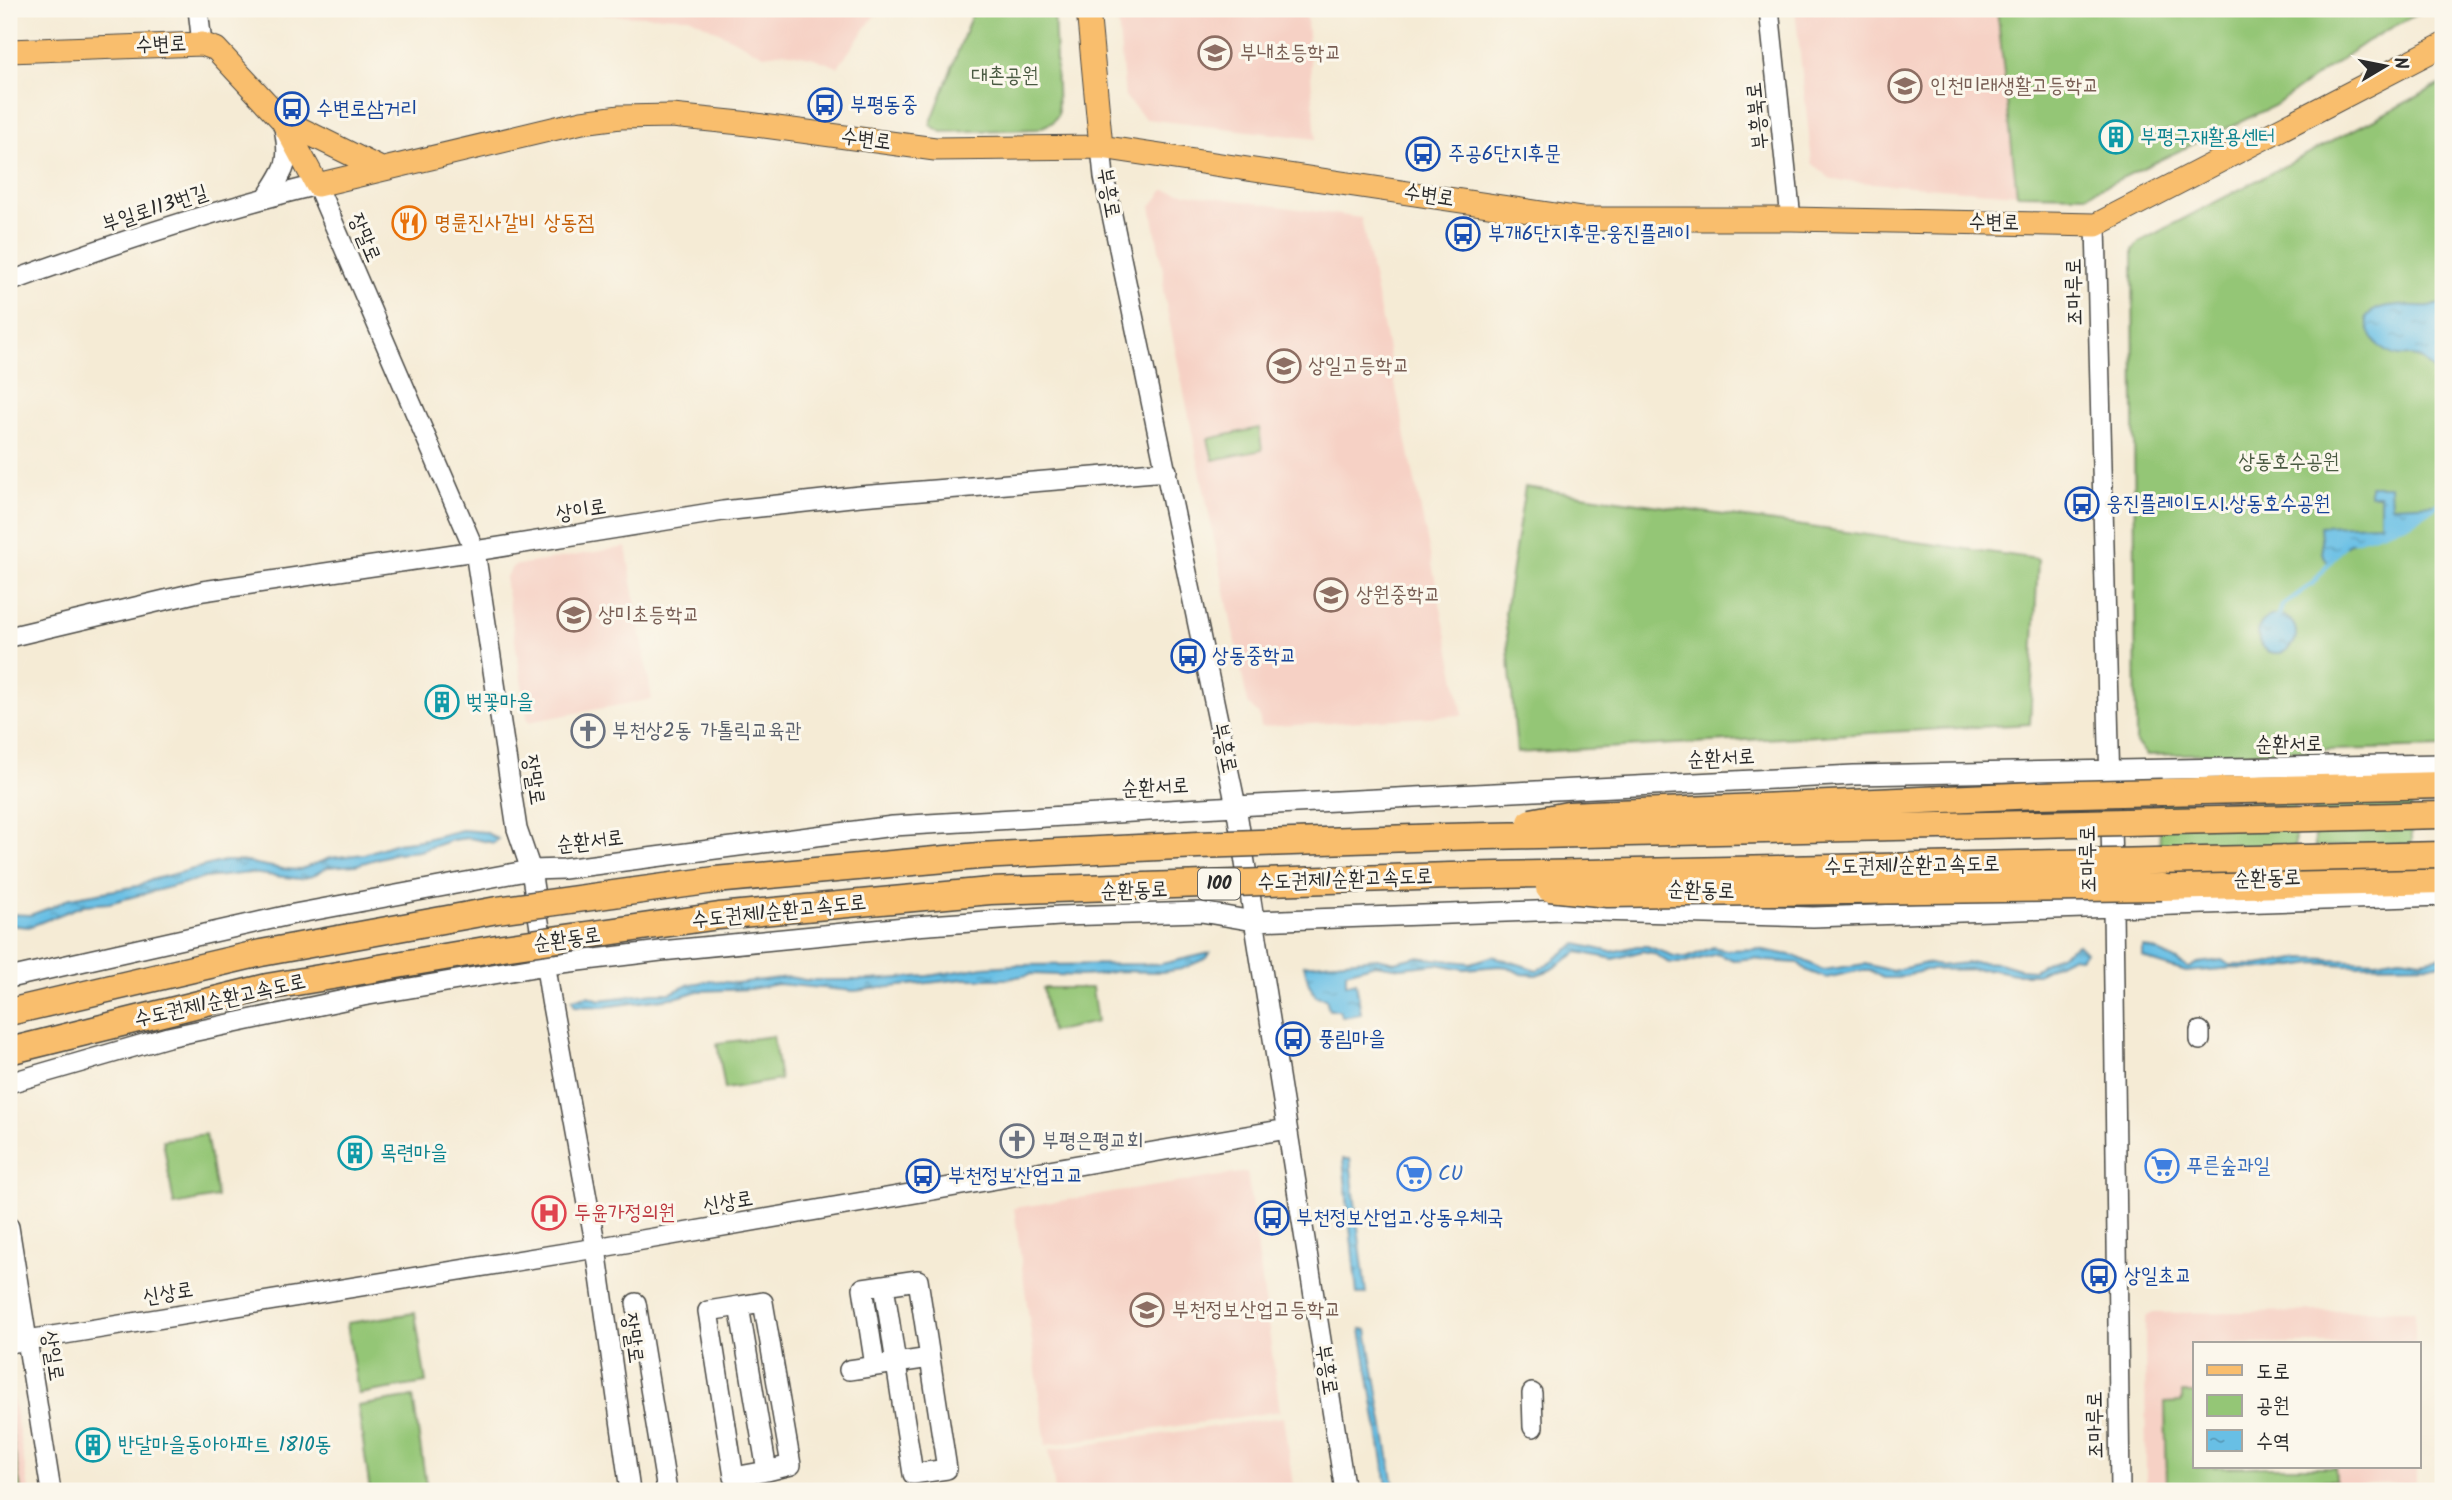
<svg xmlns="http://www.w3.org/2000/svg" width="2452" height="1500" font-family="Kalam,'Poor Story',sans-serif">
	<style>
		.built { fill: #f6d1c5 }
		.green { fill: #94c676; stroke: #607850; stroke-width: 2 }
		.water { fill: url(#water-ripples); stroke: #4a7588; stroke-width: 2 }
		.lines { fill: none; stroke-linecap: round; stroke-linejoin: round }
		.stream { stroke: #68bfe5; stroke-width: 4.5 }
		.minor-casing { stroke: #494844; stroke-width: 22 }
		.major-casing { stroke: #494844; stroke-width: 25 }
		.highway-casing { stroke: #494844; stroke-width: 29 }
		.minor { stroke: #fff; stroke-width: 19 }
		.major { stroke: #f9be6d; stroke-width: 23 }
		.highway { stroke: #f9be6d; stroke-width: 26 }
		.highway-bridge-casing { stroke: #494844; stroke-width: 29; stroke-linecap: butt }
		.highway-bridge { stroke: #f9be6d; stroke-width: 26 }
		.labels { text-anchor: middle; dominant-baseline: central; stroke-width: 6; stroke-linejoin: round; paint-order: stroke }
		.shield { fill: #fbf7ec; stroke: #696865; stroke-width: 2 }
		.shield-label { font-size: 19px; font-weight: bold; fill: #2b2b2b }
		.street-label { font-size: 21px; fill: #2b2b2b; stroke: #fbf7ec }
		.education-label { font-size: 21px; fill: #785e54; stroke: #fbf7ec; text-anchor: start }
		.park-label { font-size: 21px; fill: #4a5a42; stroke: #fbf7ec }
		.transit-label { font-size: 21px; fill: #164399; stroke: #fbf7ec; text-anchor: start }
		.culture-label { font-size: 21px; fill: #0d838f; stroke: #fbf7ec; text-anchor: start }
		.food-label { font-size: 21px; fill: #c56008; stroke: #fbf7ec; text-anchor: start }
		.worship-label { font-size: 21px; fill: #5b616d; stroke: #fbf7ec; text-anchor: start }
		.shop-label { font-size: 21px; fill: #366cbe; stroke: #fbf7ec; text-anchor: start }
		.health-label { font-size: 21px; fill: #be3a42; stroke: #fbf7ec; text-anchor: start }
	</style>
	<defs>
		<pattern id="water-ripples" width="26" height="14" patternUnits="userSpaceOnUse" patternTransform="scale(1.75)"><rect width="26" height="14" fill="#68bfe5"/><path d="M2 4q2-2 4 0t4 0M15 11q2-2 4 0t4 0" fill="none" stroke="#569bba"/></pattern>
	</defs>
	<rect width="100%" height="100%" fill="#fbf7ec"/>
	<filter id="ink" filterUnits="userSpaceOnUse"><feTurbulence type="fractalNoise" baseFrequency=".0143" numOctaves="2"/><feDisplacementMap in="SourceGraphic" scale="14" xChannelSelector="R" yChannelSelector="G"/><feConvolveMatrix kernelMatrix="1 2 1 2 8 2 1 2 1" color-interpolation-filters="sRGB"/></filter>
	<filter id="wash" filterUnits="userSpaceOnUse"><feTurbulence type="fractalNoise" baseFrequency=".00686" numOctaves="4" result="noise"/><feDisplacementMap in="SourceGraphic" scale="28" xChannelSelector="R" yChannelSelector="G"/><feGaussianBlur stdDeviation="1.57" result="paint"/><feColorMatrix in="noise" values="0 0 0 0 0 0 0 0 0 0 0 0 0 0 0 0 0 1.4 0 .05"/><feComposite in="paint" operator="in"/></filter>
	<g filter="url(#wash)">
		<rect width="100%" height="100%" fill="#f5ebd5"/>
		<path class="built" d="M 604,9 L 879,9 L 838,67 L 811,57 L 784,52 L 764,55 L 689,17 L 603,15 Z
			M 1117,9 L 1306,9 L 1316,139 L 1146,119 L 1125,97 Z
			M 1795,9 L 1997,9 L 2017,194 L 1832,180 L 1812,163 Z
			M 1164,190 L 1361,218 L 1463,715 L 1261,727 L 1259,715 L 1248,704 L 1163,290 L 1164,276 L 1151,206 Z
			M 626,547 L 652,699 L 528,722 L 505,578 L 513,566 Z
			M 1247,1172 L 1280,1411 L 1046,1445 L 1014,1208 Z
			M 2415,1310 L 2415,1344 L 2195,1344 L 2195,1467 L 2416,1467 L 2416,1483 L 2146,1489 L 2145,1321 L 2147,1316 L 2153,1313 Z
			M 9,1379 L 10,1380 L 29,1491 L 9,1491 Z
			M 1283,1417 L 1294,1491 L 1055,1491 L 1049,1450 Z
			M 2417,1488 L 2417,1491 L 2192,1491 Z"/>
		<path class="green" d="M 974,9 L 1054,9 L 1058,114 L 1053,122 L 1038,129 L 942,132 L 930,125 Z
			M 1997,9 L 2426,9 L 2367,41 L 2274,106 L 2086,195 L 2017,194 Z
			M 2443,83 L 2443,747 L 2147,755 L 2136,743 L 2133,250 L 2139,242 Z
			M 1259,428 L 1262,450 L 1213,460 L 1208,439 Z
			M 1525,487 L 2038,559 L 2030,724 L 1517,753 L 1505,612 Z
			M 2411,798 L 2412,844 L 2315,847 L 2314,801 Z
			M 2294,800 L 2295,847 L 2160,850 L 2159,803 Z
			M 1043,988 L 1092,988 L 1097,1022 L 1051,1032 Z
			M 773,1036 L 780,1080 L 725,1089 L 717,1043 Z
			M 206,1134 L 217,1197 L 174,1205 L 163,1140 Z
			M 415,1313 L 426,1383 L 358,1394 L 347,1323 Z
			M 2182,1393 L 2195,1393 L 2195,1467 L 2335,1467 L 2336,1480 L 2167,1484 L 2165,1403 L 2182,1402 Z
			M 413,1397 L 427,1491 L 370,1491 L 358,1406 Z
			M 9,1417 L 21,1491 L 9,1491 Z"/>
		<path class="water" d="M 2443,303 L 2443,382 C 2435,374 2428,361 2416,357 C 2411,355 2405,357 2399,356 C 2379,353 2368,336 2366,317 C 2387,295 2418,313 2443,303 Z
			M 2370,486 L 2390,486 L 2391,506 L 2440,504 C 2431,510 2422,517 2412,521 C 2379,535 2353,531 2328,562 L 2322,553 L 2320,526 L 2380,524 L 2380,495 L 2370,495 Z
			M2258 634a19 19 0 1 1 38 0a19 19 0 1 1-38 0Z
			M 462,830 L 485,832 L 498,839 L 494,843 L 469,838 L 452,840 L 419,851 L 396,853 L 356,865 L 328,867 L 312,876 L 300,879 L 250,873 L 204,878 L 109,903 L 84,905 L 29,927 L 9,925 L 9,914 L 30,915 L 52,907 L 70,898 L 138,886 L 151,880 L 224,861 L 240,861 L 283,869 L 299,870 L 330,858 L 364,854 L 397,843 L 421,840 Z
			M 1577,944 L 1611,952 L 1637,946 L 1647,946 L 1674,956 L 1687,958 L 1713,947 L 1727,950 L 1758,949 L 1795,956 L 1823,970 L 1865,964 L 1892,971 L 1926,963 L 1939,966 L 1975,962 L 1999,963 L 2019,969 L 2033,970 L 2078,944 L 2086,952 L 2080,958 L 2070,957 L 2037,974 L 2015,974 L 1989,969 L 1925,970 L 1898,978 L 1883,978 L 1870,971 L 1857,971 L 1826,978 L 1807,971 L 1798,963 L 1765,961 L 1755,958 L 1734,960 L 1716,954 L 1686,963 L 1669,963 L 1653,953 L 1642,951 L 1614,959 L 1578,952 L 1550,970 L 1536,975 L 1521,974 L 1508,967 L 1499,966 L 1464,969 L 1437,964 L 1401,968 L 1375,964 L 1346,972 L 1346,984 L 1356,982 L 1361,1014 L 1342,1017 L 1339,1010 L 1329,1010 L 1326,998 L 1316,996 L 1309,984 L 1304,965 L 1377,958 L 1395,962 L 1416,957 L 1471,963 L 1493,956 L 1537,970 C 1553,963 1562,951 1577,944 Z
			M 2143,947 C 2152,947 2179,962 2189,968 L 2198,963 L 2222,960 L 2229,965 L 2258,965 L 2303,958 L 2376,961 L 2400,957 L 2422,960 L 2443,956 L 2443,964 L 2347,965 L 2315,963 L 2272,969 L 2234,968 L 2186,972 L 2153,962 L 2143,957 Z
			M 1210,953 L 1207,958 L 1182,969 L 1162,972 L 1117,971 L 1096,975 L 1080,976 L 1033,974 L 1006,979 L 964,979 L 854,991 L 778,984 L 751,989 L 698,991 L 678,997 L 603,1007 L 575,1006 L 572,999 L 588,996 L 600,1000 L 653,993 L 671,993 L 690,984 L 712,981 L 736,983 L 789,977 L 805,980 L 871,980 L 928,976 L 984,967 L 1016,965 L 1161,964 Z
			M 1343,1159 L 1350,1159 L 1366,1294 L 1357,1294 Z
			M 1361,1329 L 1367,1330 L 1395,1491 L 1388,1491 Z"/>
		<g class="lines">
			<path class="stream" d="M 2354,540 L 2411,522 L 2443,501
				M 2279,615 L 2282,606 L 2312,584 L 2343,546"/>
		</g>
	</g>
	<g filter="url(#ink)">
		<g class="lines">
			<defs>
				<path id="minor" d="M 198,9 L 202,44
					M 1769,9 L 1791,219
					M 1101,147 L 1104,177 L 1236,806 L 1345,1491
					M 266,198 C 285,169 291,164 284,128
					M 2096,225 L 2113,907 L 2120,1491
					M 9,282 C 109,245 213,210 317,185 L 475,551 L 517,829 L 531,870 L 551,1000 L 596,1248 L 630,1491
					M 9,637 L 203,591 L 475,551 L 723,511 L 860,496 L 1167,471
					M 9,978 L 294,914 L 531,870 L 563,869 L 893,826 L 1236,806 L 1854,775 L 2443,764
					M 2200,1040 L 2200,1031
					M 9,1083 L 168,1037 L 363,996 L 546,965 L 661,951 L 915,926 L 1060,916 L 1201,912 L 1254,921 L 1562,910 L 1813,917 L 2443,896
					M 9,1227 L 51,1491
					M 636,1303 L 667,1491
					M 739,1306 L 708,1311 L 734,1477 L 767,1471 L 739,1306 L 763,1302 L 791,1465 L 767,1471
					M 9,1343 L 596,1248 L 1287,1129
					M 875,1366 L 863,1288 L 918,1280 L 947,1469 L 913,1474 L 884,1285
					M 849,1370 L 930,1358
					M 1532,1393 L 1533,1427"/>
				<path id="major" d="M 1088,9 L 1101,147
					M 9,51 L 202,44 L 216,49 L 282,120 L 317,185 L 582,122 L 620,117 L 672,116 L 741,123 L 935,149 L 1101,147 L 1582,219 L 1791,219 L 2096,225 L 2443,45
					M 282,120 L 381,169"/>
				<path id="highway" d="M 2162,792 L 2443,785
					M 2162,887 L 2443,880"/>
			</defs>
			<use href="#minor" class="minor-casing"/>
			<use href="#major" class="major-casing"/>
			<use href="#highway" class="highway-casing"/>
			<use href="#minor" class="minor"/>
			<use href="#major" class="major"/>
			<use href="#highway" class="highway"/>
			<defs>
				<path id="highway-bridge" d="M 1531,822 L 1568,815 L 2038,795 L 2162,792
					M 1549,888 L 1608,894 L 2162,887
					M 9,1012 L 261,953 L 497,910 L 715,880 L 979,856 L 1198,845 L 1443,837 L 2443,815
					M 9,1051 L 267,987 L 503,947 L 719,916 L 990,891 L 1450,876 L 2443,855"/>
			</defs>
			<use href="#highway-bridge" class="highway-bridge-casing"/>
			<use href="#highway-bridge" class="highway-bridge"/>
		</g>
	</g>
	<defs>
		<symbol id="school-ring" viewBox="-11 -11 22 22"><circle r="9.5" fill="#fbf7ec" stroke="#8d6e63" stroke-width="1.5"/><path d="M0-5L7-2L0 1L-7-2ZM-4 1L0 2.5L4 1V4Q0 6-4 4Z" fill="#8d6e63"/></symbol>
		<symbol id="bus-ring" viewBox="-11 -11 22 22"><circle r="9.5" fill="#fbf7ec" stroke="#1a4fb4" stroke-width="1.5"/><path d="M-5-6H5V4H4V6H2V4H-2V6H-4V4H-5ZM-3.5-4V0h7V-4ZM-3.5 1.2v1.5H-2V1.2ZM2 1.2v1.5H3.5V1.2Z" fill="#1a4fb4"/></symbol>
		<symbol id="building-ring" viewBox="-11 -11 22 22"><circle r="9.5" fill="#fbf7ec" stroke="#0f9aa8" stroke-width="1.5"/><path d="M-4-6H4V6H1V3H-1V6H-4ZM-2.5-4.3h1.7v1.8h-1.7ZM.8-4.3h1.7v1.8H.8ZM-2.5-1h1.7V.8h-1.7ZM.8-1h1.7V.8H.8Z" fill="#0f9aa8"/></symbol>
		<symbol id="restaurant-ring" viewBox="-11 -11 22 22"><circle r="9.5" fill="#fbf7ec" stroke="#e8710a" stroke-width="1.5"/><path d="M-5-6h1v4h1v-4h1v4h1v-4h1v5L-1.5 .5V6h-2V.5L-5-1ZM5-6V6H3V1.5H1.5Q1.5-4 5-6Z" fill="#e8710a"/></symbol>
		<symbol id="church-ring" viewBox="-11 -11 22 22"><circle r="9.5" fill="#fbf7ec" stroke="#6b7280" stroke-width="1.5"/><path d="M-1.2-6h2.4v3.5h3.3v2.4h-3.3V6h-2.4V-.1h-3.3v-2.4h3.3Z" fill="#6b7280"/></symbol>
		<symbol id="supermarket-ring" viewBox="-11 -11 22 22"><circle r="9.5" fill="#fbf7ec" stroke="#3f7fe0" stroke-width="1.5"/><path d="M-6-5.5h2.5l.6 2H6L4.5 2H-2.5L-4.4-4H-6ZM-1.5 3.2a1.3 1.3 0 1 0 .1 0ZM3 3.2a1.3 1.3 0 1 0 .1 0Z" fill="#3f7fe0"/></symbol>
		<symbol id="hospital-ring" viewBox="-11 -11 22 22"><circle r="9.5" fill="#fbf7ec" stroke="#e0444e" stroke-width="1.5"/><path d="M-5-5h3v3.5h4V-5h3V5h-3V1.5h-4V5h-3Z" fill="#e0444e"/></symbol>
	</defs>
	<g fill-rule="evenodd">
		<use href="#school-ring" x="1196" y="34" width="38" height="38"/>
		<use href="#school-ring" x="1886" y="67" width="38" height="38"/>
		<use href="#bus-ring" x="806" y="86" width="38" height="38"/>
		<use href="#bus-ring" x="273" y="90" width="38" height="38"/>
		<use href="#building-ring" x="2097" y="118" width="38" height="38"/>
		<use href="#bus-ring" x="1404" y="135" width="38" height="38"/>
		<use href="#restaurant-ring" x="390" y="204" width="38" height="38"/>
		<use href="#bus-ring" x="1444" y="215" width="38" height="38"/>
		<use href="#school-ring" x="1265" y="347" width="38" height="38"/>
		<use href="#bus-ring" x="2063" y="485" width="38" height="38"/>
		<use href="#school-ring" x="1312" y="576" width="38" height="38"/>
		<use href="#school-ring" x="555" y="596" width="38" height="38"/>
		<use href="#bus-ring" x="1169" y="637" width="38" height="38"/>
		<use href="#building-ring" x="423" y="683" width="38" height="38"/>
		<use href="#church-ring" x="569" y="712" width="38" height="38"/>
		<use href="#bus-ring" x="1274" y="1020" width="38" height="38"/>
		<use href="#church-ring" x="998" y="1122" width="38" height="38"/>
		<use href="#building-ring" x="336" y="1134" width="38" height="38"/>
		<use href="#supermarket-ring" x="2143" y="1147" width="38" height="38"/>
		<use href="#supermarket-ring" x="1395" y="1155" width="38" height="38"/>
		<use href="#bus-ring" x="904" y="1157" width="38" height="38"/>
		<use href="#hospital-ring" x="530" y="1194" width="38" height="38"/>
		<use href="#bus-ring" x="1253" y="1199" width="38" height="38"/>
		<use href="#bus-ring" x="2080" y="1257" width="38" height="38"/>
		<use href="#school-ring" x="1128" y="1291" width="38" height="38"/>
		<use href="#building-ring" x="74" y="1426" width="38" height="38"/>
	</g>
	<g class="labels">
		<rect class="shield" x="1198" y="868.5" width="42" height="31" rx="5"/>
		<g class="shield-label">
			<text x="1219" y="884">100</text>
		</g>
		<g class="street-label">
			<text transform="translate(161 45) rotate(-2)">수변로</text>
			<text transform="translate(1758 116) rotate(-96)">부흥북로</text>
			<text transform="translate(866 140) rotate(8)">수변로</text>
			<text transform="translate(1108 193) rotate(80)">부흥로</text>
			<text transform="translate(1429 196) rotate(9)">수변로</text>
			<text transform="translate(155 209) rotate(-18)">부일로113번길</text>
			<text transform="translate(1994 223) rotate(1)">수변로</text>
			<text transform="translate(364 238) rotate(67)">장말로</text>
			<text transform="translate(2075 292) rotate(-91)">조마루로</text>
			<text transform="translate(581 511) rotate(-9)">상이로</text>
			<text transform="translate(2289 745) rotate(-1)">순환서로</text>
			<text transform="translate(1224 748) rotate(78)">부흥로</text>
			<text transform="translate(1721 759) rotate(-3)">순환서로</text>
			<text transform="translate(533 780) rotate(81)">장말로</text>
			<text transform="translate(1155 788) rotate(-3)">순환서로</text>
			<text transform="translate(590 842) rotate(-7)">순환서로</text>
			<text transform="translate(2089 859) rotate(-91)">조마루로</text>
			<text transform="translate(1912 866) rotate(-1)">수도권제1순환고속도로</text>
			<text transform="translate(2267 879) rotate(-2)">순환동로</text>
			<text transform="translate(1345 880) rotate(-2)">수도권제1순환고속도로</text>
			<text transform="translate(1134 891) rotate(-2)">순환동로</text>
			<text transform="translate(1701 891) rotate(2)">순환동로</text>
			<text transform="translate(779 912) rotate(-6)">수도권제1순환고속도로</text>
			<text transform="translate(567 940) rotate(-8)">순환동로</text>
			<text transform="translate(220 1001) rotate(-13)">수도권제1순환고속도로</text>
			<text transform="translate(728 1203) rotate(-10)">신상로</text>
			<text transform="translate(168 1294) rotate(-9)">신상로</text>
			<text transform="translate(632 1338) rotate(82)">장말로</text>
			<text transform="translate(52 1356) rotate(81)">상일로</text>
			<text transform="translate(1326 1370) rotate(81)">부흥로</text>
			<text transform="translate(2096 1425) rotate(-91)">조마루로</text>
		</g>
		<g class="education-label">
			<text x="1240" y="53">부내초등학교</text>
			<text x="1930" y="86">인천미래생활고등학교</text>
			<text x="1308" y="366">상일고등학교</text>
			<text x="1356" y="595">상원중학교</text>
			<text x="598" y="615">상미초등학교</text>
			<text x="1172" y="1310">부천정보산업고등학교</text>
		</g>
		<g class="park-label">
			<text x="1005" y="76">대촌공원</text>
			<text x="2289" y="462">상동호수공원</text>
		</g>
		<g class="transit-label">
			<text x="850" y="105">부평동중</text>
			<text x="316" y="109">수변로삼거리</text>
			<text x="1448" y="154">주공6단지후문</text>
			<text x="1488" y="234">부개6단지후문.웅진플레이</text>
			<text x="2106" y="504">웅진플레이도시.상동호수공원</text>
			<text x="1212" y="656">상동중학교</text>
			<text x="1318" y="1039">풍림마을</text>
			<text x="948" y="1176">부천정보산업고교</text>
			<text x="1296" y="1218">부천정보산업고.상동우체국</text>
			<text x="2124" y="1276">상일초교</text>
		</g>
		<g class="culture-label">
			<text x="2140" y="137">부평구재활용센터</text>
			<text x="466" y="702">벚꽃마을</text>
			<text x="380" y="1153">목련마을</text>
			<text x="118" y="1445">반달마을동아아파트 1810동</text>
		</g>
		<g class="food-label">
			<text x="434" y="223">명륜진사갈비 상동점</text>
		</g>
		<g class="worship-label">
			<text x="612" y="731">부천상2동 가톨릭교육관</text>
			<text x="1042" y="1141">부평은평교회</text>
		</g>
		<g class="shop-label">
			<text x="2186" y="1166">푸른숲과일</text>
			<text x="1438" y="1174">CU</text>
		</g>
		<g class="health-label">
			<text x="574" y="1213">두윤가정의원</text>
		</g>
	</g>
	<rect width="2452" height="1500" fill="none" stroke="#fbf7ec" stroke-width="35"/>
	<rect x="2193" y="1342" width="228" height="126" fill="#fbf7ec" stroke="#a8a59f" stroke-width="2"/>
	<rect x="2207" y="1365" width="35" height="10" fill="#f9be6d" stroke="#a8a59f" stroke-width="2"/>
	<text x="2256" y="1378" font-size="21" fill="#2b2b2b">도로</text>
	<rect x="2207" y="1395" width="35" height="21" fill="#94c676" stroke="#a8a59f" stroke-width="2"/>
	<text x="2256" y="1412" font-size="21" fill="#2b2b2b">공원</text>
	<rect x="2207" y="1430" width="35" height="21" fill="url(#water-ripples)" stroke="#a8a59f" stroke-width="2"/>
	<text x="2256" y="1448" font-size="21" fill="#2b2b2b">수역</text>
	<g transform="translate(2385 66) rotate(80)" stroke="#fbf7ec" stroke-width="5" paint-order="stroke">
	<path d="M0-5L12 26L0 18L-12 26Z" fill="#2b2b2b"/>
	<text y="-10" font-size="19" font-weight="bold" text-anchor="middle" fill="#2b2b2b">N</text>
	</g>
</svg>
